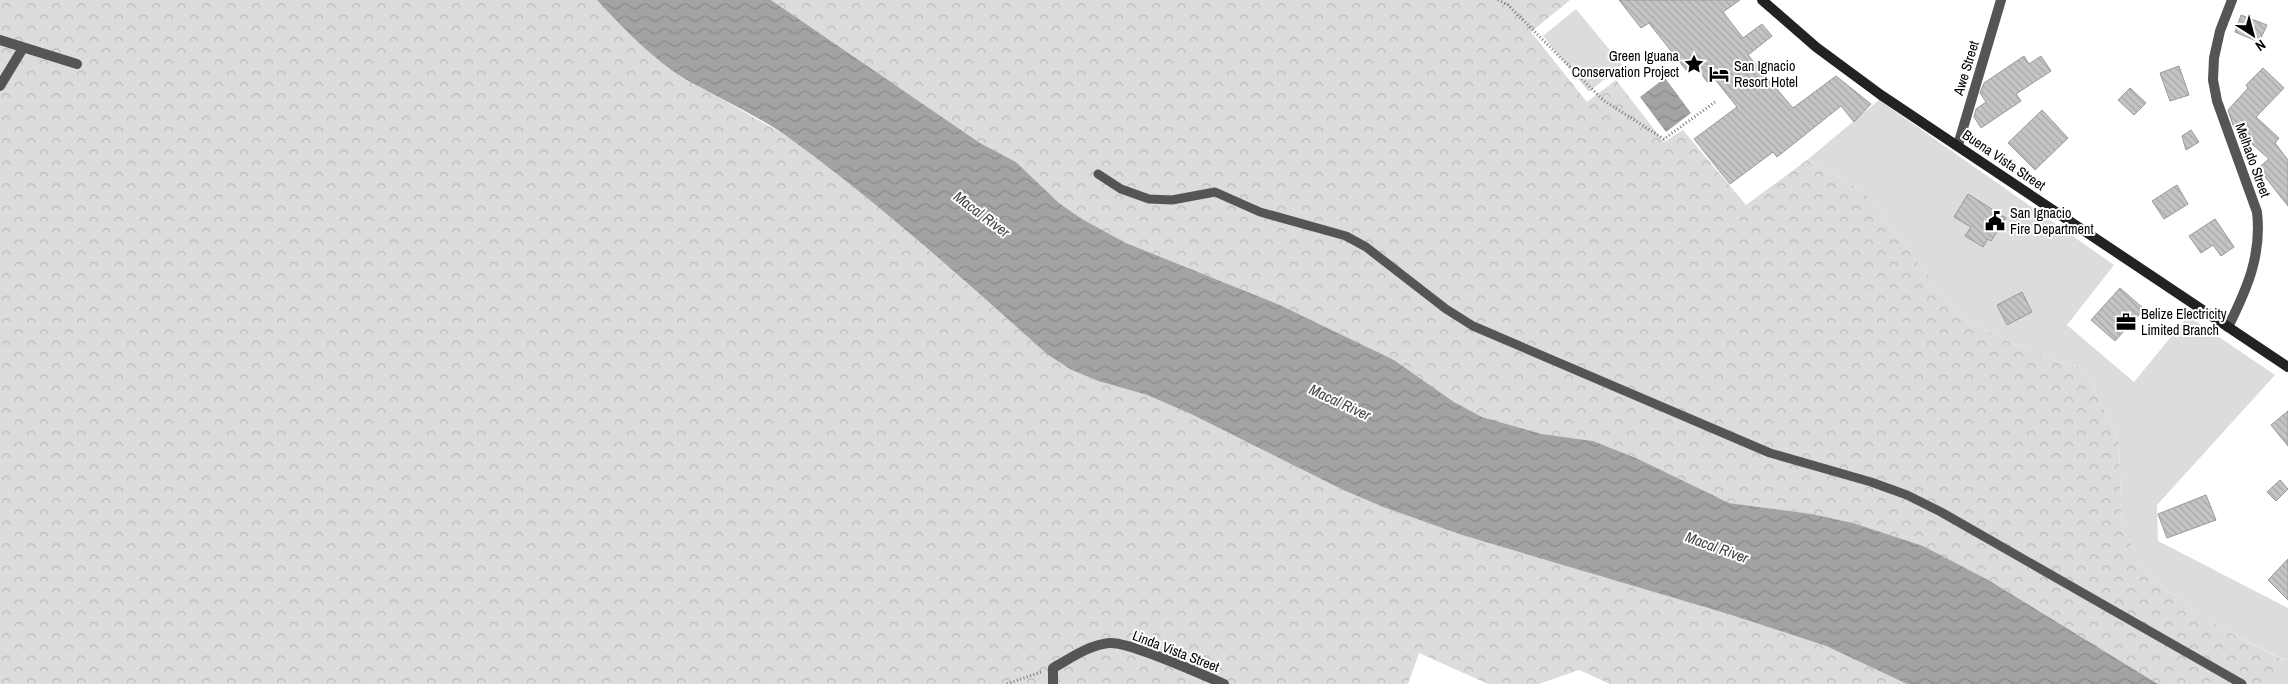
<svg xmlns="http://www.w3.org/2000/svg" width="2288" height="684" font-family="'Archivo Narrow',sans-serif">
	<style>
		.green { fill: #dcdcdc }
		.forest { fill: url(#forest-crowns) }
		.water { fill: url(#water-waves) }
		.building { fill: url(#building-back-hatch); stroke: #999 }
		.lines { fill: none; stroke-linecap: round; stroke-linejoin: round }
		.path { stroke: #777; stroke-width: 3; stroke-dasharray: 1 2.5; stroke-linecap: butt }
		.lane { stroke: #555; stroke-width: 9 }
		.street { stroke: #555; stroke-width: 10 }
		.secondary { stroke: #222; stroke-width: 10 }
		.labels { text-anchor: middle; dominant-baseline: central; stroke-width: 4; stroke-linejoin: round; paint-order: stroke }
		.poi-label { font-size: 14px; fill: #000; stroke: #fff; text-anchor: start }
		.street-label { font-size: 14px; fill: #000; stroke: #fff }
		.water-label { font-size: 15px; font-style: italic; fill: #444; stroke: #fff }
	</style>
	<defs>
		<pattern id="forest-crowns" width="20" height="18" patternUnits="userSpaceOnUse" patternTransform="scale(1.25)"><rect width="20" height="18" fill="#dcdcdc"/><path d="M2 6a3 3 0 1 1 6 0M12 15a3 3 0 1 1 6 0" fill="none" stroke="#bbb"/></pattern>
		<pattern id="water-waves" width="16" height="10" patternUnits="userSpaceOnUse" patternTransform="scale(1.25)"><rect width="16" height="10" fill="#a3a3a3"/><path d="M0 5q4-4 8 0t8 0" fill="none" stroke="#8b8b8b"/></pattern>
		<pattern id="building-back-hatch" width="6" height="6" patternUnits="userSpaceOnUse" patternTransform="scale(1.25)"><rect width="6" height="6" fill="#c4c4c4"/><path d="M-1 5l2 2M0 0l6 6M5-1l2 2" fill="none" stroke="#a7a7a7"/></pattern>
	</defs>
	<rect width="100%" height="100%" fill="#fff"/>
	<path class="green" d="M 1576,9 L 1622,65 L 1589,92 L 1543,36 Z
		M 1879,100 L 2114,265 L 2067,325 L 2134,382 L 2188,316 L 2275,375 L 2157,505 L 2158,541 L 2288,608 L 2288,684 L 2267,684 L 2285,660 L 2221,628 L 2154,580 L 2122,529 L 2119,443 L 2085,368 L 2053,360 L 2009,342 L 1959,316 L 1864,191 L 1807,160 Z"/>
	<path class="forest" d="M 0,0 L 597,0 L 655,57 L 686,79 L 790,138 L 830,168 L 877,205 L 1047,354 L 1098,381 L 1147,395 L 1191,414 L 1341,489 L 1383,507 L 1462,535 L 1728,614 L 1826,646 L 1907,684 L 1610,684 L 1579,670 L 1539,684 L 1488,684 L 1419,653 L 1408,684 L 0,684 Z
		M 771,0 L 1570,0 L 1531,32 L 1587,102 L 1616,80 L 1664,142 L 1683,130 L 1746,205 L 1807,160 L 1864,191 L 1959,316 L 2009,342 L 2053,360 L 2085,368 L 2119,443 L 2122,529 L 2154,580 L 2221,628 L 2286,661 L 2267,684 L 2158,684 L 1990,581 L 1853,523 L 1812,514 L 1729,503 L 1593,441 L 1542,434 L 1482,417 L 1454,402 L 1394,360 L 1280,305 L 1126,243 L 1082,219 L 1059,203 L 1016,162 L 980,143 Z"/>
	<path class="water" d="M 597,0 L 771,0 L 980,143 L 1016,162 L 1059,203 L 1082,219 L 1126,243 L 1280,305 L 1394,360 L 1454,402 L 1482,417 L 1542,434 L 1593,441 L 1638,459 L 1729,503 L 1812,514 L 1853,523 L 1923,546 L 1990,581 L 2158,684 L 1907,684 L 1826,646 L 1728,614 L 1462,535 L 1383,507 L 1341,489 L 1191,414 L 1147,395 L 1098,381 L 1070,369 L 1047,354 C 964,281 882,205 792,140 C 759,116 722,100 687,80 C 652,59 624,29 597,0 Z
		M 1665,78 L 1691,113 L 1666,132 L 1640,97 Z"/>
	<path class="building" d="M 1619,0 L 1740,0 L 1723,12 L 1743,38 L 1762,24 L 1772,36 L 1748,55 L 1793,108 L 1836,76 L 1871,104 L 1854,122 L 1841,106 L 1777,157 L 1773,152 L 1730,184 L 1694,139 L 1737,107 L 1714,78 L 1708,83 L 1694,64 L 1686,70 L 1649,23 L 1641,28 Z
		M 2241,15 L 2267,25 L 2259,42 L 2235,32 Z
		M 2024,56 L 2029,64 L 2041,56 L 2051,71 L 2016,94 L 2021,101 L 1981,128 L 1974,117 L 1976,109 L 1986,102 L 1980,93 L 1984,83 Z
		M 2179,66 L 2189,95 L 2170,101 L 2160,73 Z
		M 2263,68 L 2284,88 L 2256,117 L 2279,138 L 2275,143 L 2288,160 L 2288,206 L 2258,168 L 2269,159 L 2234,128 L 2228,110 L 2248,88 L 2246,85 Z
		M 2130,88 L 2146,103 L 2134,115 L 2118,100 Z
		M 2042,110 L 2068,138 L 2035,170 L 2008,143 Z
		M 2191,130 L 2199,142 L 2186,150 L 2182,136 Z
		M 2177,185 L 2188,204 L 2164,219 L 2152,201 Z
		M 1968,194 L 2006,218 L 1991,241 L 1988,239 L 1983,247 L 1965,236 L 1971,227 L 1954,217 Z
		M 2215,219 L 2234,247 L 2221,256 L 2213,245 L 2201,253 L 2189,236 Z
		M 2120,288 L 2144,309 L 2115,341 L 2091,320 Z
		M 2022,292 L 2032,312 L 2007,325 L 1997,305 Z
		M 2288,411 L 2288,446 L 2271,425 Z
		M 2280,480 L 2288,489 L 2276,501 L 2267,492 Z
		M 2206,495 L 2216,520 L 2167,538 L 2158,514 Z
		M 2288,559 L 2288,600 L 2268,580 Z"/>
	<g class="lines">
		<path class="path" d="M 1498,0 L 1508,5 L 1603,100 L 1664,139 L 1715,102
			M 1007,684 L 1041,672"/>
		<path class="lane" d="M 1098,174 L 1121,189 L 1149,199 L 1172,200 L 1215,192 L 1260,212 L 1346,236 L 1366,247 L 1446,309 L 1473,326 L 1770,453 L 1871,482 L 1907,495 L 1941,512 L 2242,684"/>
		<path class="street" d="M 0,40 L 77,64
			M 0,86 L 23,48
			M 1958,145 L 2001,0
			M 2228,327 C 2247,289 2262,255 2257,212 L 2217,101 L 2213,80 L 2214,58 L 2220,31 L 2232,0
			M 1053,684 L 1053,668 C 1071,658 1089,645 1109,643 C 1129,641 1203,675 1224,684"/>
		<path class="secondary" d="M 1762,0 L 1816,47 L 1881,95 L 2288,367"/>
	</g>
	<defs>
		<symbol id="sight-bare" viewBox="-9 -9 18 18"><path d="M0-6L1.8-2.2L6-1.7L2.9 1.2L3.7 5.4L0 3.3L-3.7 5.4L-2.9 1.2L-6-1.7L-1.8-2.2Z" fill="#000" stroke="#fff" stroke-width="2.5" paint-order="stroke"/></symbol>
		<symbol id="hotel-bare" viewBox="-9 -9 18 18"><path d="M-6-4.5h1.5V1H6V5H4.5V3h-9V5H-6ZM-4 0a1.8 1.8 0 1 1 3.6 0ZM.5 0V-2.5h3Q6-2.5 6 0Z" fill="#000" stroke="#fff" stroke-width="2.5" paint-order="stroke"/></symbol>
		<symbol id="civic-bare" viewBox="-9 -9 18 18"><path d="M-.6-6.5H3V-4.5H.6V-3L4-1V1h2V6H-6V1h2V-1L-.6-3ZM-1.2 2.5V6h2.4V2.5Z" fill="#000" stroke="#fff" stroke-width="2.5" paint-order="stroke"/></symbol>
		<symbol id="office-bare" viewBox="-9 -9 18 18"><path d="M-6-3h4V-5.5h4V-3h4V5H-6ZM-1-4.5V-3h2v-1.5ZM-6 0V1H6V0Z" fill="#000" stroke="#fff" stroke-width="2.5" paint-order="stroke"/></symbol>
	</defs>
	<g fill-rule="evenodd">
		<use href="#sight-bare" x="1680" y="50" width="28" height="28"/>
		<use href="#hotel-bare" x="1705" y="60" width="28" height="28"/>
		<use href="#civic-bare" x="1981" y="207" width="28" height="28"/>
		<use href="#office-bare" x="2112" y="308" width="28" height="28"/>
	</g>
	<g class="labels">
		<g class="poi-label">
			<text x="1679" y="56" text-anchor="end">Green Iguana<tspan x="1679" dy="16">Conservation Project</tspan></text>
			<text x="1734" y="66">San Ignacio<tspan x="1734" dy="16">Resort Hotel</tspan></text>
			<text x="2010" y="213">San Ignacio<tspan x="2010" dy="16">Fire Department</tspan></text>
			<text x="2141" y="314">Belize Electricity<tspan x="2141" dy="16">Limited Branch</tspan></text>
		</g>
		<g class="street-label">
			<text transform="translate(1966 68) rotate(-73)">Awe Street</text>
			<text transform="translate(2004 160) rotate(34)">Buena Vista Street</text>
			<text transform="translate(2253 160) rotate(70)">Melhado Street</text>
			<text transform="translate(1176 651) rotate(21)">Linda Vista Street</text>
		</g>
		<g class="water-label">
			<text transform="translate(982 214) rotate(37)">Macal River</text>
			<text transform="translate(1340 402) rotate(25)">Macal River</text>
			<text transform="translate(1717 547) rotate(20)">Macal River</text>
		</g>
	</g>
	<g transform="translate(2253 35) rotate(144)" stroke="#ffffff" stroke-width="4" paint-order="stroke">
	<path d="M0-4L9 19L0 12L-9 19Z" fill="#000000"/>
	<text y="-8" font-size="14" font-weight="bold" text-anchor="middle" fill="#000000">N</text>
	</g>
</svg>
